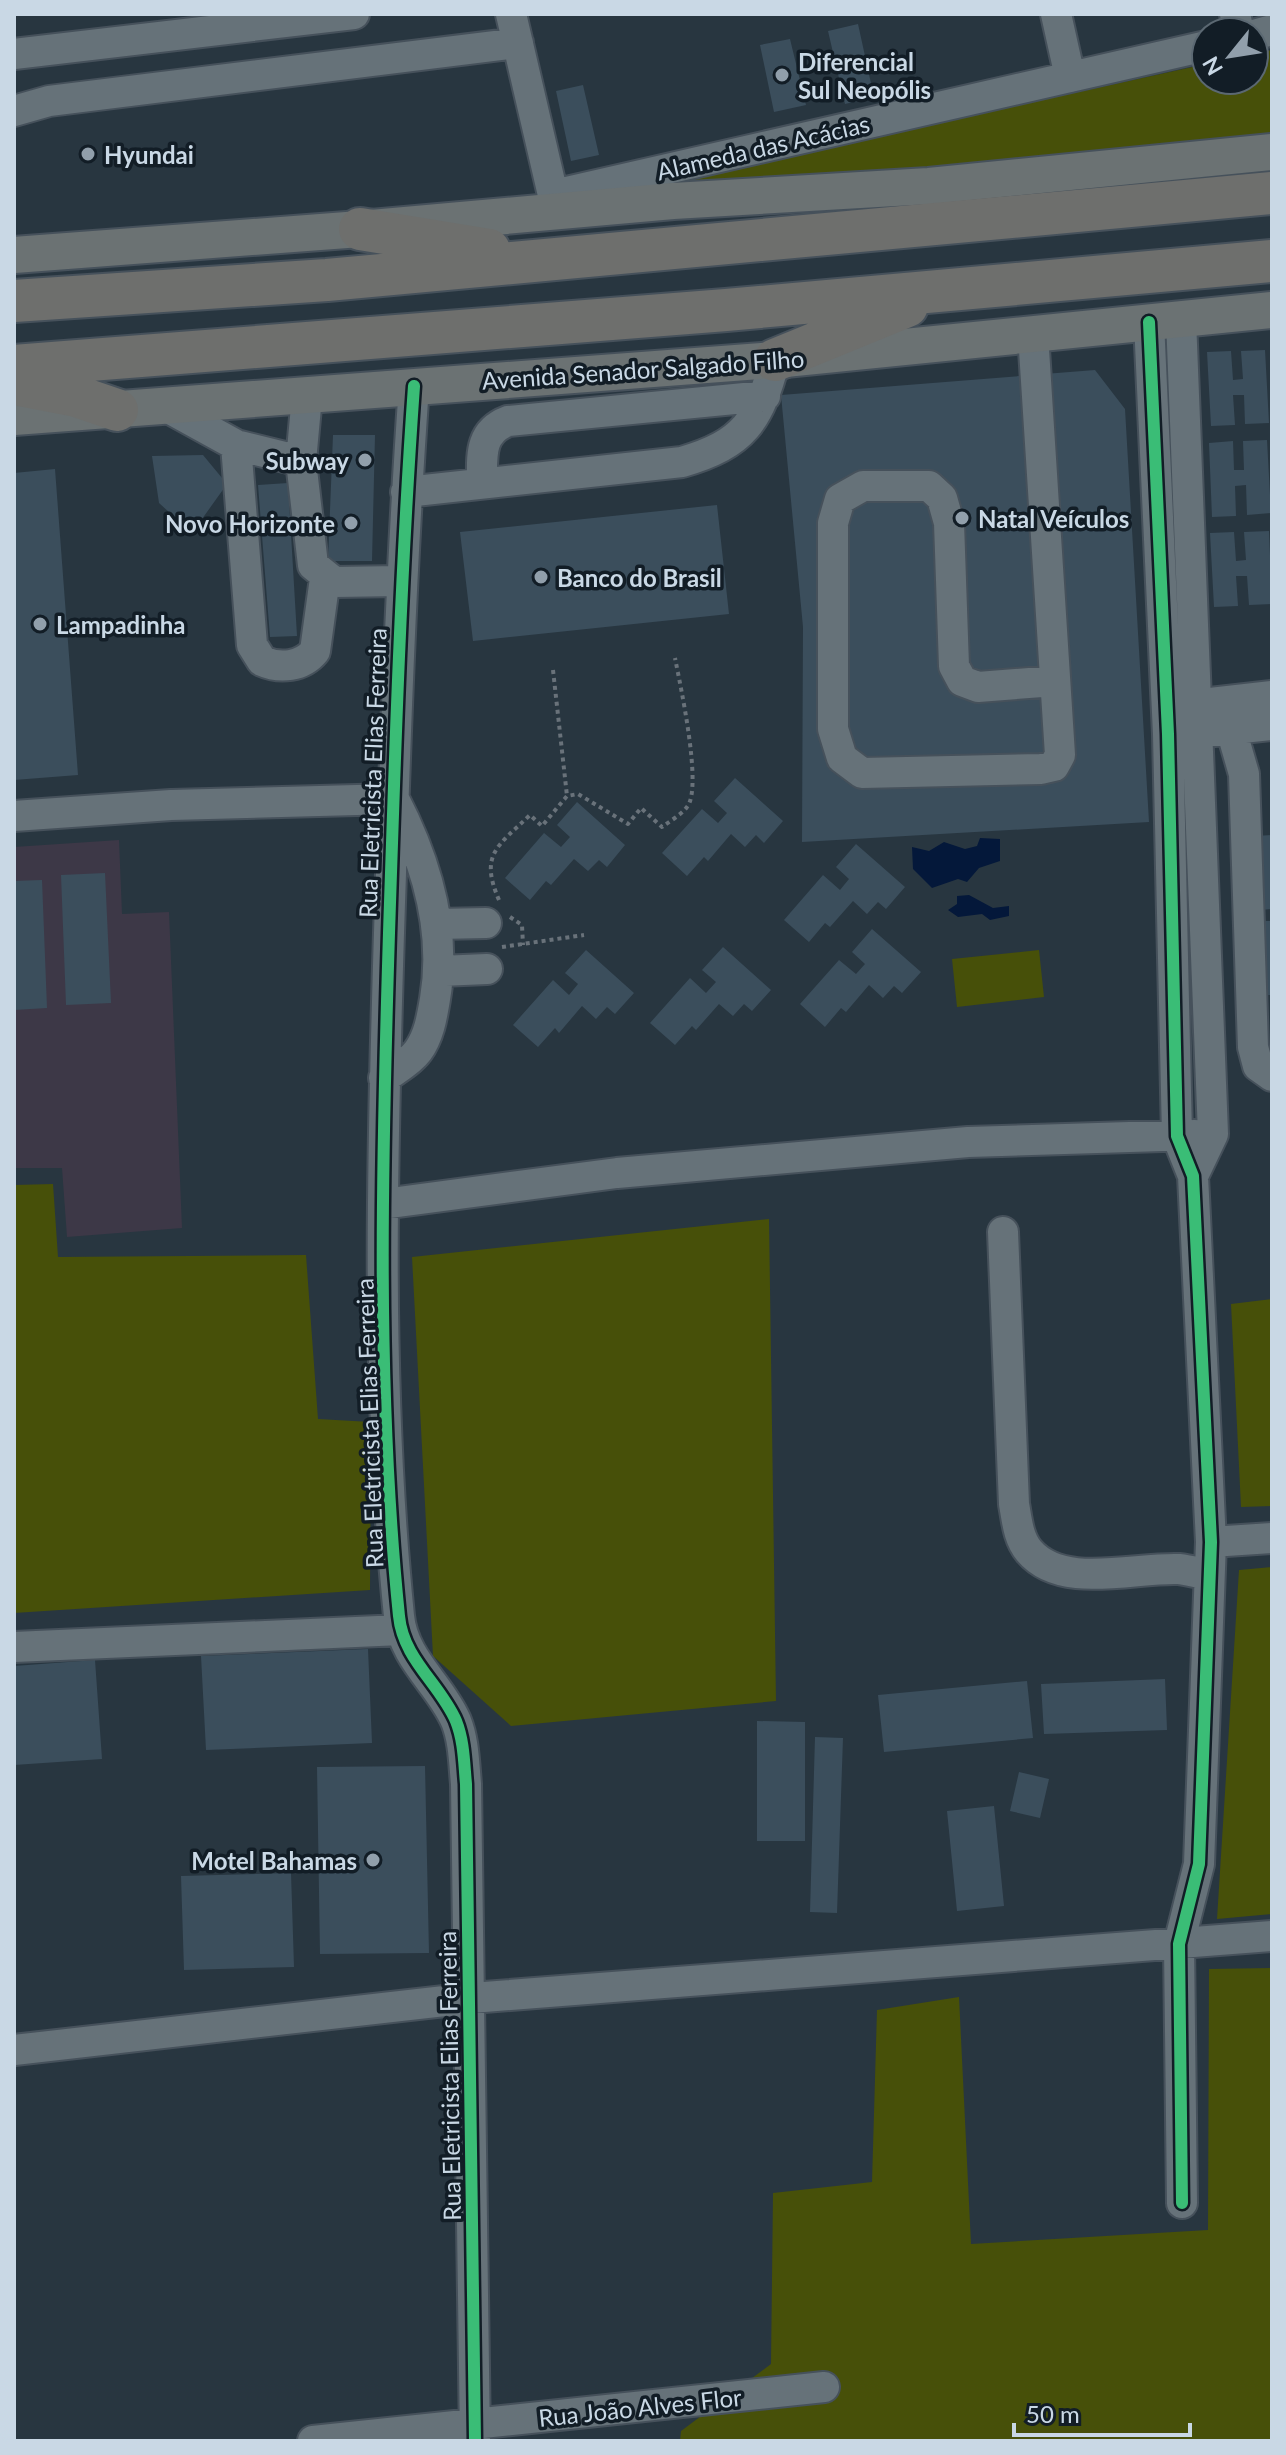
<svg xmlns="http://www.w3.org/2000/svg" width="1286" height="2455" font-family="Lato,sans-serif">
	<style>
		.industrial { fill: #3d3847 }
		.green { fill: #475009 }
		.water { fill: #04183a }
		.building { fill: #3b4e5c }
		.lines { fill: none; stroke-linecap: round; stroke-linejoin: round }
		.minor-casing { stroke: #46515b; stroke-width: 34 }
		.major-casing { stroke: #46515b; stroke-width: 40 }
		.highway-casing { stroke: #46515b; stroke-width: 46 }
		.path { stroke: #69727a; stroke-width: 4; stroke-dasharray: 4 4; stroke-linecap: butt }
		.minor { stroke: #667279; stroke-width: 30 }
		.major { stroke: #6b7273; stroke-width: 36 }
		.highway { stroke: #6e6f6d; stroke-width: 42 }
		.cycleway-casing { stroke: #121d26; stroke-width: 17 }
		.cycleway { stroke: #3abd76; stroke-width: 12 }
		.poi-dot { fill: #919fab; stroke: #121d26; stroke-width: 3 }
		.labels { text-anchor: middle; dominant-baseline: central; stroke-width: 7; stroke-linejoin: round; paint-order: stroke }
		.poi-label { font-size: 24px; font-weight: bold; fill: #c9d8e5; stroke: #121d26; text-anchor: start }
		.street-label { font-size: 24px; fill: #c9d8e5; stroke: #121d26 }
	</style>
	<rect width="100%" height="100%" fill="#283640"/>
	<path class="industrial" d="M 119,840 L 122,914 L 169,912 L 182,1228 L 67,1237 L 62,1168 L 14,1168 L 14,847 Z"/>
	<path class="green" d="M 1272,50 L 1272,146 L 586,200 L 1206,64 L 1206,80 L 1254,80 L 1254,54 Z
		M 1039,950 L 1044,997 L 957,1007 L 952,959 Z
		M 53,1184 L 58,1257 L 306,1255 L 318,1419 L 371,1422 L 370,1590 L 14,1613 L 14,1185 Z
		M 769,1219 L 776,1701 L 511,1726 L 433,1656 L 412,1257 Z
		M 1272,1299 L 1272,1506 L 1241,1507 L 1231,1304 Z
		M 1272,1567 L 1272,1914 L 1217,1919 L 1239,1570 Z
		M 1272,1968 L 1272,2441 L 680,2441 L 681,2431 L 771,2364 L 773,2193 L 872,2182 L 877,2010 L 959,1997 L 971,2244 L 1208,2230 L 1209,1969 Z"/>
	<path class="water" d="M 980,838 L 1000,839 L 1000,861 L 979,868 L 967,882 L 958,879 L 932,888 L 913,869 L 912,847 L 929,851 L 944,842 L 965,849 L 977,846 Z
		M 969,895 L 993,908 L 1009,906 L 1009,916 L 990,920 L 982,914 L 958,917 L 948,910 L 957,904 L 957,896 Z"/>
	<path class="building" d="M 858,24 L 874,97 L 845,104 L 828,31 Z
		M 790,39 L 806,105 L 774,112 L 760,45 Z
		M 583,85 L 599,155 L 571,161 L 556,91 Z
		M 1265,350 L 1269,423 L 1245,424 L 1244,395 L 1233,395 L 1235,425 L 1211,426 L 1207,352 L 1231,351 L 1233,380 L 1243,379 L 1241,351 Z
		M 1095,370 L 1125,409 L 1149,822 L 802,842 L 803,627 L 781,395 Z
		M 333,435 L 375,435 L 372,561 L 328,561 Z
		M 1267,440 L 1271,513 L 1247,515 L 1246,485 L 1235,486 L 1236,516 L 1212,517 L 1209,443 L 1233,441 L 1234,470 L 1244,470 L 1243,441 Z
		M 203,455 L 227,484 L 192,533 L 159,503 L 152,456 Z
		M 55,469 L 78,775 L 14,780 L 14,473 Z
		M 288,483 L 297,636 L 270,637 L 258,485 Z
		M 717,505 L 729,614 L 473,641 L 460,532 Z
		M 1269,531 L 1272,604 L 1249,605 L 1247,576 L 1236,576 L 1238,606 L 1214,607 L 1210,533 L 1234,532 L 1236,561 L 1246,560 L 1244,532 Z
		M 735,778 L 783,821 L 764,843 L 756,835 L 745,847 L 731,834 L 708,861 L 704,857 L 687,876 L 662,853 L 702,809 L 718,823 L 727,813 L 714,801 Z
		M 577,802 L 625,845 L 607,867 L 599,860 L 588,871 L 574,859 L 551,885 L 546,881 L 530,900 L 505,878 L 544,833 L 561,847 L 570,837 L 557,825 Z
		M 1272,835 L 1272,909 L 1259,910 L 1255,836 Z
		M 856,844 L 905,887 L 886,909 L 878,902 L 867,914 L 853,901 L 830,927 L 825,923 L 809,942 L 784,920 L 823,875 L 840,890 L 849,879 L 836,867 Z
		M 105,873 L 111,1003 L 66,1005 L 61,875 Z
		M 42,880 L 47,1008 L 14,1010 L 14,881 Z
		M 1259,921 L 1272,921 L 1272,995 L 1263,995 Z
		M 872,929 L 921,972 L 902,993 L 894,986 L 883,998 L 869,985 L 846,1012 L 841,1008 L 825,1027 L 800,1004 L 839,960 L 856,974 L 865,964 L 852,952 Z
		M 723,947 L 771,990 L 752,1011 L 744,1004 L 733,1016 L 719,1004 L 696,1030 L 692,1026 L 675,1045 L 650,1023 L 690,978 L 706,993 L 716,982 L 702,970 Z
		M 586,950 L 634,993 L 615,1014 L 607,1007 L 596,1019 L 582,1006 L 559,1033 L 555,1028 L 538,1047 L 513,1025 L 553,980 L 569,995 L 578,984 L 565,973 Z
		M 368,1649 L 372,1743 L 206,1750 L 201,1656 Z
		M 95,1660 L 102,1759 L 14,1765 L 14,1666 Z
		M 1165,1679 L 1167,1730 L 1044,1734 L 1041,1684 Z
		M 1027,1681 L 1033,1738 L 884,1752 L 878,1695 Z
		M 757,1721 L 805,1722 L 805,1841 L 757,1841 Z
		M 815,1737 L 843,1738 L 837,1913 L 810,1912 Z
		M 425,1766 L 429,1953 L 320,1954 L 317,1767 Z
		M 1019,1772 L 1049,1779 L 1040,1818 L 1010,1811 Z
		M 994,1806 L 1004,1906 L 957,1911 L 947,1811 Z
		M 291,1873 L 294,1967 L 184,1970 L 181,1876 Z"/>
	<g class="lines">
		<defs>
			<path id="minor" d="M 511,14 L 553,195 L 1206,46
				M 1056,14 L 1070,77
				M 1235,14 L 1239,32
				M 1254,35 L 1272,30
				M 14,54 L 354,14
				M 14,111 L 49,101 L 518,43
				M 1181,319 L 1213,1134 L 1193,1176
				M 1149,322 L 1168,734 L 1177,1136 L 1193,1176 L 1211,1542 L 1199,1864 L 1179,1944 L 1182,2203
				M 1033,334 L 1060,755 L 1054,766 L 1041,769 L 862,773 L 842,758 L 833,729 L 833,523 L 840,499 L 863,486 L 929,486 L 942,498 L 949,523 L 954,666 L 962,681 L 978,687 L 1055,681
				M 414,386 C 401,568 395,750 389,933 C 382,1160 376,1390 399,1616 C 403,1659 440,1684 456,1721 C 464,1741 464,1763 466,1784 L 475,2441
				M 307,396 L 301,461 L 313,565 L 334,582 L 400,581
				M 167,407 L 236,445 L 301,461
				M 236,445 L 252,645 L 262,661 C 280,669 302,667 315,651 L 325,578
				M 482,483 C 482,456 479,432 508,421 L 765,396
				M 406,492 L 682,462 C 744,444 759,421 775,360
				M 1175,707 L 1272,696
				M 1231,729 L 1244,774 L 1253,1047 L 1258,1066 L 1272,1076
				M 1214,731 L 1272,725
				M 14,816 L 171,805 L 394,799 C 426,861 447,929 435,999 C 432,1017 429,1036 418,1051 C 410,1062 395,1070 384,1078
				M 437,924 L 486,923
				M 440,971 L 487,969
				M 383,1204 L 617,1173 L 968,1142 L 1195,1135
				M 1003,1232 L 1014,1504 C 1017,1520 1018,1538 1029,1551 C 1062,1590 1134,1567 1179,1569 C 1189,1570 1199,1573 1209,1575
				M 1211,1542 L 1272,1538
				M 14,1647 L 401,1630
				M 14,2050 L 471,1998 L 1272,1936
				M 313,2441 L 824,2387"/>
			<path id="major" d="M 14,255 L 360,229 L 673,201 L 929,186 L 1272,152
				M 14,417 L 775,360 L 1272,310"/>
			<path id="highway" d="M 360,229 L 489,250
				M 14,301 L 327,280 L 1272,193
				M 775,360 L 907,306
				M 14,366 L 726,310 L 1272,261
				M 14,384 L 76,396 L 117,410"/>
		</defs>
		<use href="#minor" class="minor-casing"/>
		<use href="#major" class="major-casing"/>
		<use href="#highway" class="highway-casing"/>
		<path class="path" d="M 553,670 L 567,796
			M 499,900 C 479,854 498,846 530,815 L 542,826 L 567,796 L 578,794 L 628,824 L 641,808 L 662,827 C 670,821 681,815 687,807 C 703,788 680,684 675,658
			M 510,917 L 522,925 L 523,945
			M 502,947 L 584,935"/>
		<use href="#minor" class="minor"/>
		<use href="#major" class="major"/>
		<use href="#highway" class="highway"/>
		<defs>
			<path id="cycleway" d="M 1149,322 L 1168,734 L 1177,1136 L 1193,1176 L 1211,1542 L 1199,1864 L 1179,1944 L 1182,2203
				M 414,386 C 401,568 395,750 389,933 C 382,1160 376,1390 399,1616 C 403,1659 440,1684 456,1721 C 464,1741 464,1763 466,1784 L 475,2441"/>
		</defs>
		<use href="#cycleway" class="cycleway-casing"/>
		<use href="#cycleway" class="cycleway"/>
	</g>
	<g class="poi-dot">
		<circle cx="782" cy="75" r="8"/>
		<circle cx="88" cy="154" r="8"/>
		<circle cx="365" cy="460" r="8"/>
		<circle cx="962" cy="518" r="8"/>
		<circle cx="351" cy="523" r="8"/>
		<circle cx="541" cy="577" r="8"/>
		<circle cx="40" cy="624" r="8"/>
		<circle cx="373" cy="1860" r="8"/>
	</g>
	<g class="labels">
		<g class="poi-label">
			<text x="798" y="61">Diferencial<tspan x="798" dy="28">Sul Neopólis</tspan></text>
			<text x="104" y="154">Hyundai</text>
			<text x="349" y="460" text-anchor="end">Subway</text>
			<text x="978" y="518">Natal Veículos</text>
			<text x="335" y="523" text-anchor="end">Novo Horizonte</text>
			<text x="557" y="577">Banco do Brasil</text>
			<text x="56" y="624">Lampadinha</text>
			<text x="357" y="1860" text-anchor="end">Motel Bahamas</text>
		</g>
		<g class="street-label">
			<text transform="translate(763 147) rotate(-13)">Alameda das Acácias</text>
			<text transform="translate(643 369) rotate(-4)">Avenida Senador Salgado Filho</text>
			<text transform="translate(372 773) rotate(-88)">Rua Eletricista Elias Ferreira</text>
			<text transform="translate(369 1423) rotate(-92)">Rua Eletricista Elias Ferreira</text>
			<text transform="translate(449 2076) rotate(-91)">Rua Eletricista Elias Ferreira</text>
			<text transform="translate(640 2407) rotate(-6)">Rua João Alves Flor</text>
		</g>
	</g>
	<rect width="1286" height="2455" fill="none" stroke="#c9d8e5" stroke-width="32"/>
	<g transform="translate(1230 56) rotate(240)"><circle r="38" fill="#121d26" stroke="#5b6872" stroke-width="2"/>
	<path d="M0-6L14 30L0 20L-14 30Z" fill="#919fab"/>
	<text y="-12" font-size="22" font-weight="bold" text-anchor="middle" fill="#c9d8e5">N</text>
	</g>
	<path d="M1014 2423v12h176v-12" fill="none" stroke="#c9d8e5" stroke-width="4"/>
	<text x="1026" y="2423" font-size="24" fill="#c9d8e5" stroke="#121d26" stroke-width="6" paint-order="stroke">50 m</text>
</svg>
